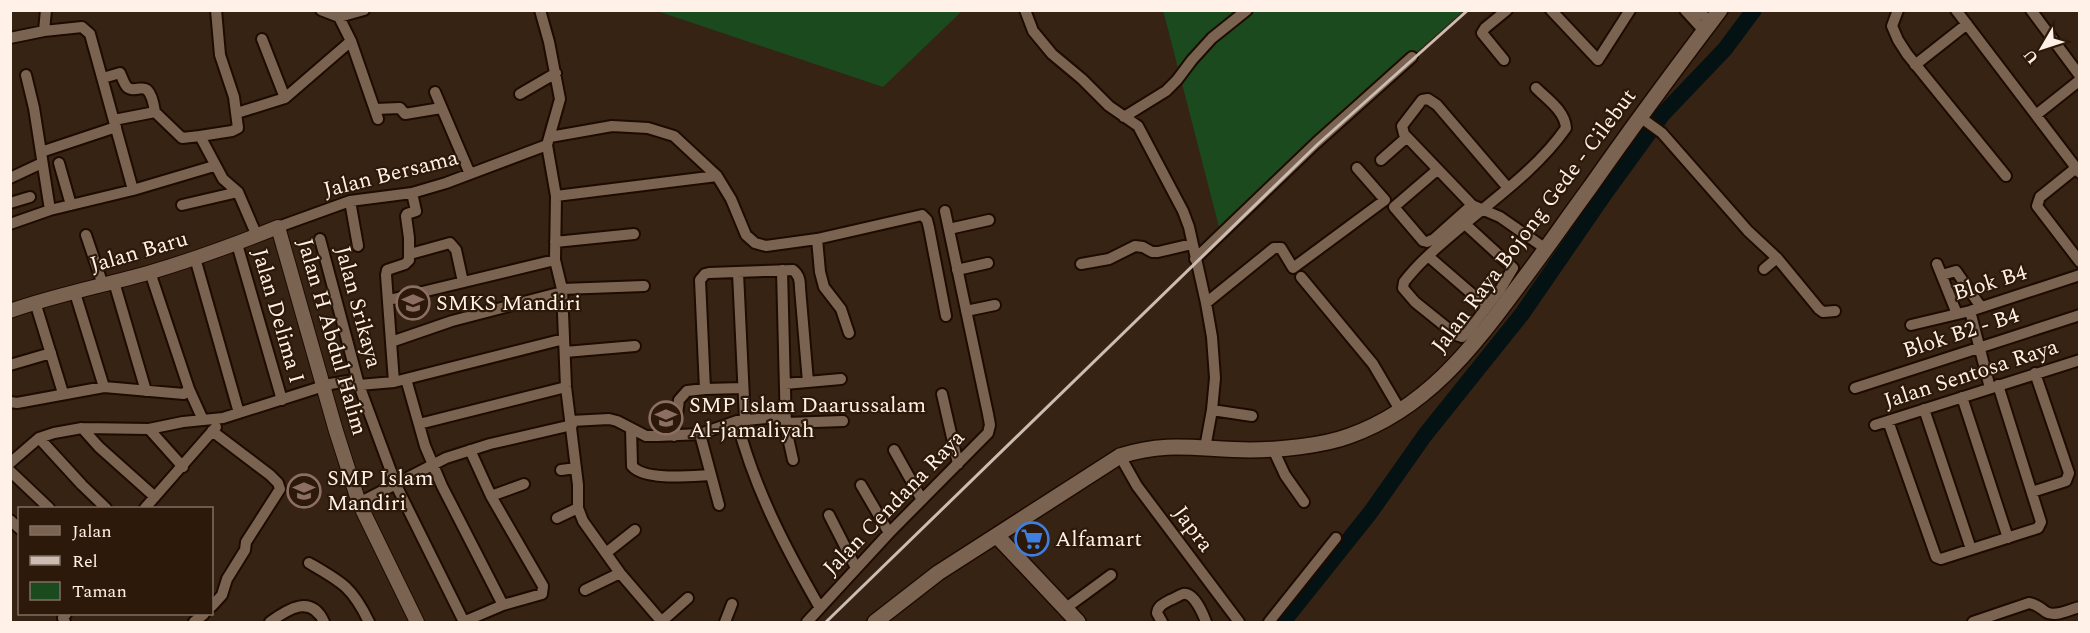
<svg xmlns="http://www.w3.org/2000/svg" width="2090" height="633" font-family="Spectral,serif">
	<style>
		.green { fill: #1a4a1e }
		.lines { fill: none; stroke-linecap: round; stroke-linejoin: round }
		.river { stroke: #051214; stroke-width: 16 }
		.minor-casing { stroke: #1d0b00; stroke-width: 14 }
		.tertiary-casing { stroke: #1d0b00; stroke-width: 16 }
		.secondary-casing { stroke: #1d0b00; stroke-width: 18 }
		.minor { stroke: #7b6352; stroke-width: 10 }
		.tertiary { stroke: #7b6352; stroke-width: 14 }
		.secondary { stroke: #7b6352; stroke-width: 15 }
		.rail { stroke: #ccbcb1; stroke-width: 3 }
		.labels { text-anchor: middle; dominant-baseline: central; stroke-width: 4.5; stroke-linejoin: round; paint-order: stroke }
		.street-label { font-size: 22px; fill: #fff1e7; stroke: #2c1909 }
		.poi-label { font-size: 22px; fill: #fff1e7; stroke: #2c1909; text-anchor: start }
	</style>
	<rect width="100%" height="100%" fill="#362313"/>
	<path class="green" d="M 1163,10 L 1463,11 L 1219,227 Z
		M 657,11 L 962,11 L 883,87 Z"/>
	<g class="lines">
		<path class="river" d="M 1283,622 L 1370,513 L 1425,435 L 1522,314 L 1606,192 L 1662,115 L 1725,49 L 1754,10"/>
		<defs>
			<path id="minor" d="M 321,10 L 339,17 L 364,10
				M 338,10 L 339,17 L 351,41 L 378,119
				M 540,10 L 549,42 L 560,99 L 547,145 L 556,196 L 555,260 L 562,289 L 566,387 L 578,485 L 578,508 L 583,521 L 620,573 L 662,622
				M 1025,10 L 1033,31 L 1052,54 L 1082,79 L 1109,106 L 1138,126 L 1183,211 L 1189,227 L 1206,303 L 1212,337 L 1215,378 L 1212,410 L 1205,448
				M 1551,10 L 1598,60 L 1630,10
				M 1685,10 L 1704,31
				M 1698,10 L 1711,23
				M 1898,10 L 1892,26 L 1898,40 L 1907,54 L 2006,176
				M 1956,10 L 2080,173
				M 2031,10 L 2080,76
				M 44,31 L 46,10
				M 10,38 L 44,31 L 82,27 L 90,34 L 133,190
				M 262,39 L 285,98
				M 1504,60 L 1482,33 L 1485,28 L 1507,10
				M 1915,65 L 1967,24
				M 26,75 L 34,108 L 50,210
				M 103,78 L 120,73 C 122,77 124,84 127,87 C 137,96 149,73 155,112
				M 435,92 L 470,174
				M 520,94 L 556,73
				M 375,109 L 400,108 L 405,114 L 441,108
				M 237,113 L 285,98 L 351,41
				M 2036,115 L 2080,80
				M 1124,117 L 1166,91 L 1177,80 L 1192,60 L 1212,38 L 1247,10
				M 1640,117 L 1662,133 L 1748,231 L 1777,258 L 1819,309 L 1823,312 L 1835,311
				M 114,120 L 155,112 L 182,138 L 200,136 L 223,179 L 238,192 L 257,236
				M 200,136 L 232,131 L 238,128 L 234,97 L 220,55 L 216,10
				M 550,137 L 612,126 L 648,128 L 674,136 L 717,176 L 731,199 L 746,235 L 755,243 L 766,246 L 817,239 L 922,215 L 927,220 L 929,228 L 946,316
				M 41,152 L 116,127
				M 1381,160 L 1407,137
				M 59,163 L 71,205
				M 2076,168 L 2040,197 L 2037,206 L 2080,262
				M 1437,170 L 1394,207 L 1423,241 L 1427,242 L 1434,239 L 1472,205
				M 10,178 L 42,163
				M 1508,188 L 1437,105 L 1428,99 L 1422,100 L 1402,126 L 1404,134 L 1472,205 L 1500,217 L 1546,249
				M 556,196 L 717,176
				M 350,201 L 358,246
				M 10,203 L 30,197
				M 182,205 L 238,192
				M 10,224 L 50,210 L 133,190 L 214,166
				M 1465,224 L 1513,268 L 1500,290 L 1467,333 L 1462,337 L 1456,335 L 1415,302 L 1403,288 L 1404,282 C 1420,261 1441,244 1461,227 C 1497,197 1539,167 1566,128 C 1565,111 1547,99 1536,88
				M 278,227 L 350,201 L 412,193 L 446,183 L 547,145
				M 949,229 L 989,220
				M 86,235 L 103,285
				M 320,239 L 359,385 L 396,485 L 464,622
				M 817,239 L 820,272 L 824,287 L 841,309 L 849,333
				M 555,242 L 634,234
				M 237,244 L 282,400
				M 410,254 L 450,243 L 456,250 L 463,282
				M 1428,256 L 1486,306
				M 195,258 L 239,413
				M 1195,259 L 1316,143 L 1412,57
				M 1081,264 L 1109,259 L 1135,246 L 1143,247 L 1152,252 L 1158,252 L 1192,244
				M 1937,264 L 1957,314
				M 1764,269 L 1777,258
				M 782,270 L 786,429 L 793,460
				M 957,270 L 988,263
				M 150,272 L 189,389 L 203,420
				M 738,273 L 745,420
				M 1942,275 L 1956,271 L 1981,307
				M 1301,277 L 1373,364 L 1400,410
				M 114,282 L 146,391
				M 562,289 L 644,286
				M 75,293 L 104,387
				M 389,300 L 555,260
				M 35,302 L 63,393
				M 1206,303 L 1274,248 L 1281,248 L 1293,268 L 1385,200 L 1357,168
				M 966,311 L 995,305
				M 1970,311 L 1990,388
				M 1911,325 L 1970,311 L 2080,275
				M 391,342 L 452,321 L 562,292
				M 565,352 L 635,346
				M 10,365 L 51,353
				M 406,379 L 425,446 L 442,486 L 503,605 L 463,622
				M 394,382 L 386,275 L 387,270 L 405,264 L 409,260 L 409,238 L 406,216 L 407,214 L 416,211 L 412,193
				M 785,384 L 841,379
				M 1855,388 L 2080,315
				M 705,389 L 700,280 L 705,274 L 709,273 L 793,270 C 799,275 800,280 800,288 L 808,382
				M 942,394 L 958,464
				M 1962,397 L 2008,538
				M 10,402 L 17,403 L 104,387 L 184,394 L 189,389
				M 1924,409 L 1971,549
				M 1212,410 L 1252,416
				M 571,421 L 609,419 L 617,421 L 646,436 L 658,436 L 700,434 L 737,421 L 785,416
				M 737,421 C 754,488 786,549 820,608
				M 1888,421 L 1936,557 L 1941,559 L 2038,528 L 2041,522 L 1998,385
				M 786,423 L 843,421
				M 419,424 L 566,387
				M 1875,425 L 2080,360
				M 82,428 L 99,447 L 155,497
				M 149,429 L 183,467
				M 631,429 L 632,466 C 645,481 691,476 709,475
				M 700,434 L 719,505
				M 674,436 L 679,400 L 687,391 L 705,389 L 743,388
				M 39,438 L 82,485 L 106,508
				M 1273,449 L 1285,475 L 1304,502
				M 470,450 L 491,496 L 543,586 L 542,594 L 503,605
				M 894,450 L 922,500
				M 1120,456 L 1137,486 L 1239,622
				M 10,463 L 39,438 L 54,433 L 82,428 L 149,429 L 183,422 L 223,418 L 330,384 L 348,381 L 359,385 L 394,382 L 564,339
				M 561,470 L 576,468
				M 10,471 L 49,508
				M 861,485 L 889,533
				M 2032,492 L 2066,481 L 2069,473 L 2035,373
				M 491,496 L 524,484
				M 359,503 L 446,458 L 490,444 L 572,425
				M 145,508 L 216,427
				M 829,515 L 856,568
				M 557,518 L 578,508
				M 10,520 L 20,529
				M 606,553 L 635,530
				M 309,563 C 342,582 352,587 369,622
				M 585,590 L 620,573
				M 212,606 L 222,595 L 227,579 L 245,550 L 246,542 L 280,489 L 278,483 L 270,475 L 212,431
				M 1066,608 L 1111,575
				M 65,622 L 63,618 L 66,614
				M 194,622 L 204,614
				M 270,622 C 288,609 311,594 324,622
				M 661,622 L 688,598
				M 725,622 L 732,604
				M 807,622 L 889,533 L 988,433 L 990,425 L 988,414 L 945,211
				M 1162,622 L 1157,613 C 1158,606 1163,604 1170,600 C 1174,599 1179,595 1183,594 C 1194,592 1203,614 1206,622
				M 1269,622 L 1336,538
				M 1973,622 L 2029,603 C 2037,604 2040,608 2046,612 C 2055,618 2070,609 2080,607"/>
			<path id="tertiary" d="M 10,311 C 55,295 102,286 148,273 C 192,260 236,244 278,227 L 336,431 L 359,503 L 417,622"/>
			<path id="secondary" d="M 997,536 L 1078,622
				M 875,622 L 938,573 L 1120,456 C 1169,440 1201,450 1250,450 C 1278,450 1322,446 1349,436 C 1425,409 1470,351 1516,289 C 1542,255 1566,220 1591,186 C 1633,126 1676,68 1720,10"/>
		</defs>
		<use href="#minor" class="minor-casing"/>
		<use href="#tertiary" class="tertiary-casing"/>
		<use href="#secondary" class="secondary-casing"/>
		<use href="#minor" class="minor"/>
		<use href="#tertiary" class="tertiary"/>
		<use href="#secondary" class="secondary"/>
		<path class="rail" d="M 826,622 L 1318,144 L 1468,10"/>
	</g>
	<defs>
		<symbol id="school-ring" viewBox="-11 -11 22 22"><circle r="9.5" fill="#2c1909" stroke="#8d6e63" stroke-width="1.5"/><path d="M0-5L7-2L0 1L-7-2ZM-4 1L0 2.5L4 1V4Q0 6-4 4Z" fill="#8d6e63"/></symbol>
		<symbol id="supermarket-ring" viewBox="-11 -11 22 22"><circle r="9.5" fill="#2c1909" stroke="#3f7fe0" stroke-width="1.5"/><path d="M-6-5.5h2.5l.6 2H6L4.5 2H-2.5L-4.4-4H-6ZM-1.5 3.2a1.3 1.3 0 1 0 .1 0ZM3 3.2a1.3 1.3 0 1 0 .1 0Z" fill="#3f7fe0"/></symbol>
	</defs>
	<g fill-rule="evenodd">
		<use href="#school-ring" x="394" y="284" width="38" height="38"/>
		<use href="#school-ring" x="647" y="399" width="38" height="38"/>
		<use href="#school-ring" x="285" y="472" width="38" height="38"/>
		<use href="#supermarket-ring" x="1013" y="520" width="38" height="38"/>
	</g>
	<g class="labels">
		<g class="street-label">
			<text transform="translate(391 174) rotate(-14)">Jalan Bersama</text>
			<text transform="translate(1534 221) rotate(-53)">Jalan Raya Bojong Gede - Cilebut</text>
			<text transform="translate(139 252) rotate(-16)">Jalan Baru</text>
			<text transform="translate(1990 283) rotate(-17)">Blok B4</text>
			<text transform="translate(358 307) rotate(75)">Jalan Srikaya</text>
			<text transform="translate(278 316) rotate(74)">Jalan Delima I</text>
			<text transform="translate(1961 333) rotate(-18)">Blok B2 - B4</text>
			<text transform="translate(332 337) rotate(74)">Jalan H Abdul Halim</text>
			<text transform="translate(1971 374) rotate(-18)">Jalan Sentosa Raya</text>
			<text transform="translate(894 503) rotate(-46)">Jalan Cendana Raya</text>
			<text transform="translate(1193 529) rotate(53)">Japra</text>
		</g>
		<g class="poi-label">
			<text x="436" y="303">SMKS Mandiri</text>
			<text x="689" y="405">SMP Islam Daarussalam<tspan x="689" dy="25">Al-jamaliyah</tspan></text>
			<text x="327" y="478">SMP Islam<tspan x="327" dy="25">Mandiri</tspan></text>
			<text x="1055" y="539">Alfamart</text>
		</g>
	</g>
	<rect width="2090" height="633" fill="none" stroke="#fff1e7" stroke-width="24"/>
	<rect x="18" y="507" width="195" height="108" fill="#2c1909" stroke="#806f62" stroke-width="1.5"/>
	<rect x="30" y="526" width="30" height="9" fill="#7b6352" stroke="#806f62" stroke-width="1.5"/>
	<text x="72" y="537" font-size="18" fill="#fff1e7">Jalan</text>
	<rect x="30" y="556" width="30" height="9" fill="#ccbcb1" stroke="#806f62" stroke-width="1.5"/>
	<text x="72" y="567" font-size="18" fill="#fff1e7">Rel</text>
	<rect x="30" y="582" width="30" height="18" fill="#1a4a1e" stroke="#806f62" stroke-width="1.5"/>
	<text x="72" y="597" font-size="18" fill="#fff1e7">Taman</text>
	<g transform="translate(2042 48) rotate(231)" stroke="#2c1909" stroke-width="4.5" paint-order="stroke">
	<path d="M0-4.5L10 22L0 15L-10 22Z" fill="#fff1e7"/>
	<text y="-9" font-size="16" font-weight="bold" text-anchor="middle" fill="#fff1e7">U</text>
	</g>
</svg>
